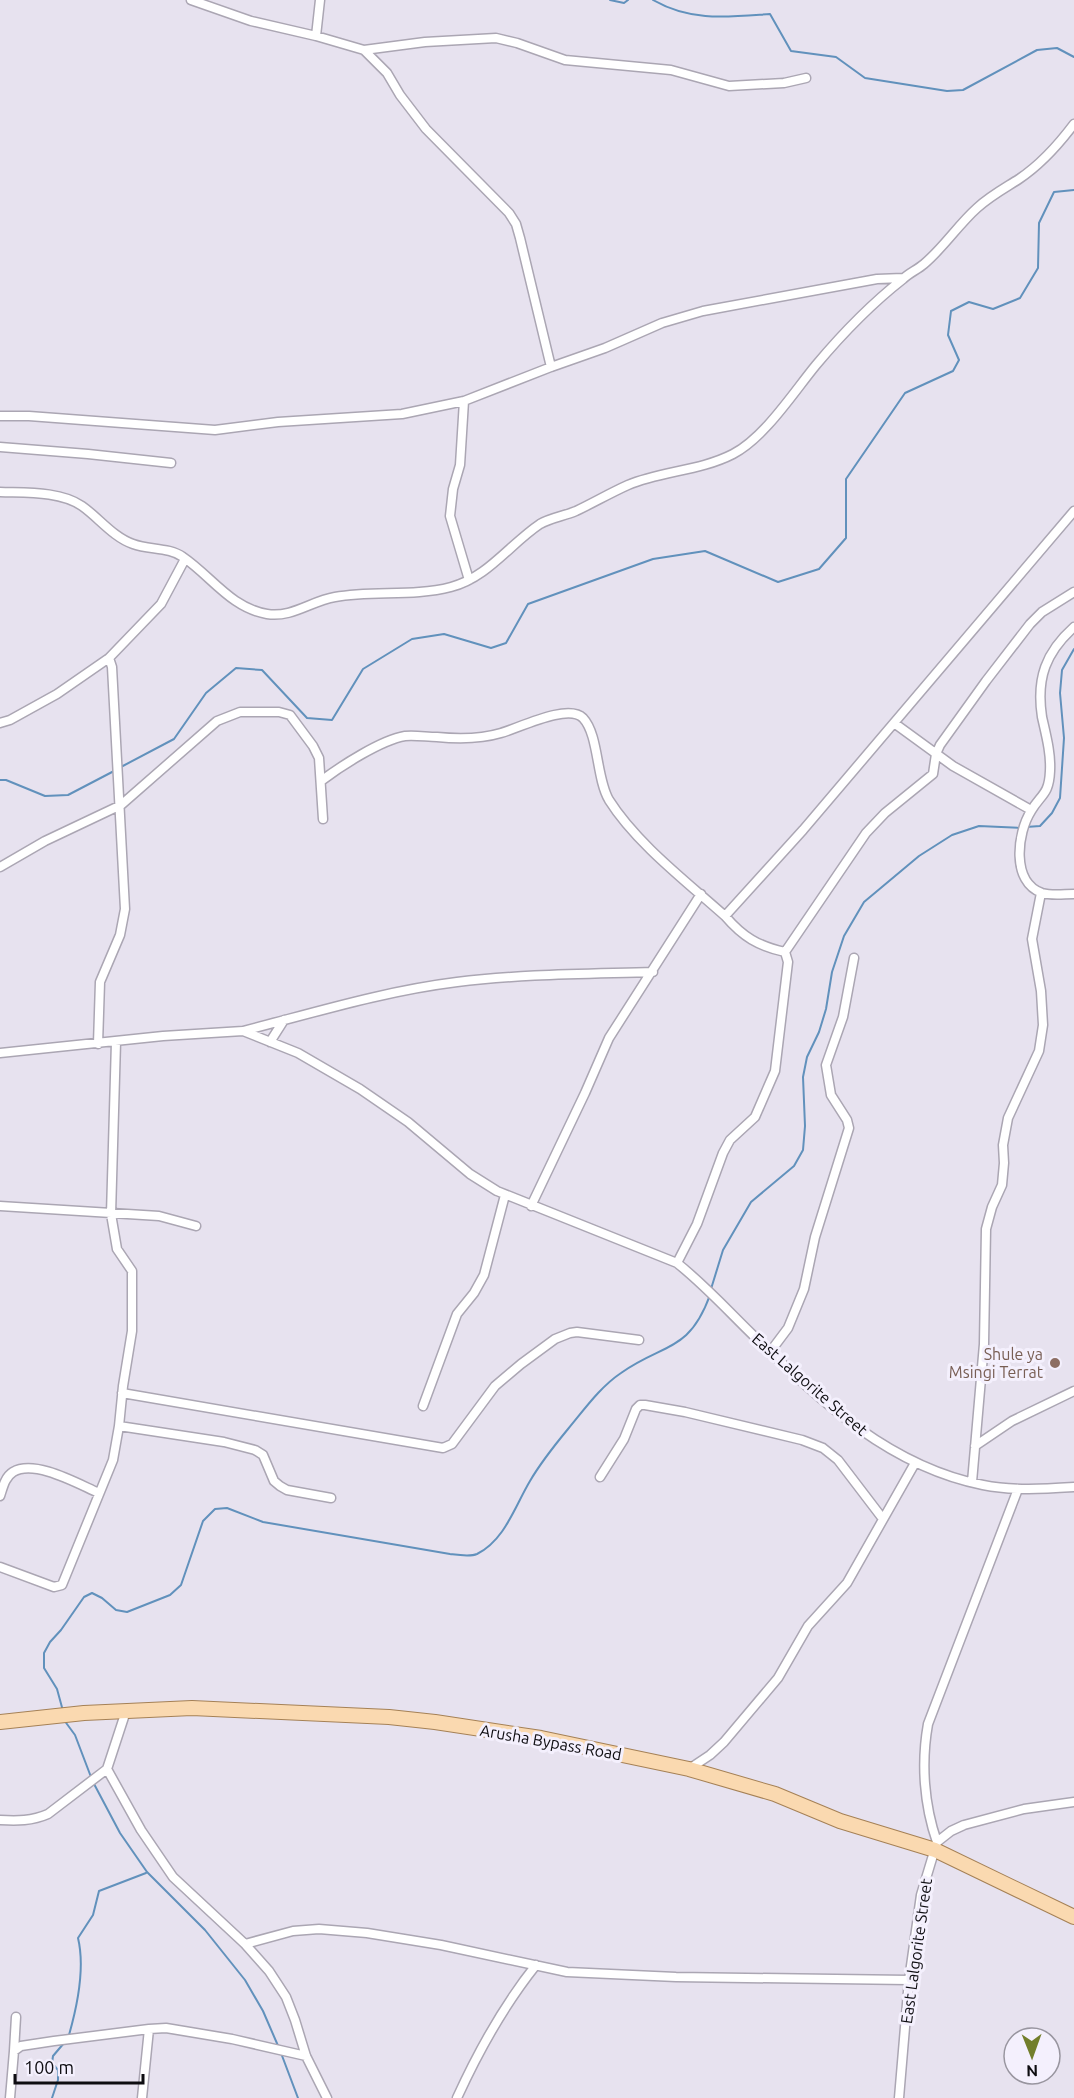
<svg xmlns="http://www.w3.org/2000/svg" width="1074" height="2098" font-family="Ubuntu,sans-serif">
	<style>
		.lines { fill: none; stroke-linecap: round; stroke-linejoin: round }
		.stream { stroke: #6191bc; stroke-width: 2 }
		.minor-casing { stroke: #aba6b3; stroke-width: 11 }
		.primary-casing { stroke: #a58156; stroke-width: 16 }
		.minor { stroke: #fff; stroke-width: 8 }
		.primary { stroke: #fad9b0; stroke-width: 14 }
		.education-dot { fill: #8d6e63; stroke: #f4f0fd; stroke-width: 2 }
		.labels { text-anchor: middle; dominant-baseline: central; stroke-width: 6; stroke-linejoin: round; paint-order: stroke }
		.education-label { font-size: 16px; fill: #785e54; stroke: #f4f0fd; text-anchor: end }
		.street-label { font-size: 16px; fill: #0e0d11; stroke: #f4f0fd }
	</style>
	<rect width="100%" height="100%" fill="#e7e2ef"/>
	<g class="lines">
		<path class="stream" d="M 610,0 L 624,3 L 628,0
			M 653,0 C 691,22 728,17 770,14 L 791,51 L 836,57 L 865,78 L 947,91 L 963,90 L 1037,50 L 1057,48 L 1074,57
			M 119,768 L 174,739 L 206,693 L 236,668 L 262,670 L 307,718 L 332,720 L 363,669 L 412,639 L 444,634 L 491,648 L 506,643 L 528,604 L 653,559 L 705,551 L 778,582 L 819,569 L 846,538 L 846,479 L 905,393 L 953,371 L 959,360 L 948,335 L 951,311 L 969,302 L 993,309 L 1020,298 L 1038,268 L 1039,223 L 1054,192 L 1074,190
			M 0,780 L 6,780 L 45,796 L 68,795 L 114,771
			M 1026,827 L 1040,826 L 1052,813 L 1060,798 L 1064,738 L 1060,693 L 1062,670 L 1074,649
			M 711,1289 L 723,1250 L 751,1202 L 794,1166 L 803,1150 L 805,1126 L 803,1077 L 807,1057 L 819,1032 L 826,1009 L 832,972 L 844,936 L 864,902 L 919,856 L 952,835 L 979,826 L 1021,828
			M 63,1711 L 57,1689 L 44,1668 L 44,1653 L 50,1642 L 61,1630 L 84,1597 L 92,1593 L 102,1598 L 116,1610 L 127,1612 L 170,1595 L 181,1585 L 203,1521 L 215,1509 L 227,1508 L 263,1522 L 450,1554 C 458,1555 470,1557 477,1554 C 505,1540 515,1506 530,1481 C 541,1462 554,1446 568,1429 C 584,1410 600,1387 621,1373 C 663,1343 689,1353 710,1295
			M 64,1720 L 75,1735 L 91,1777
			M 93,1782 L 120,1833 L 147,1872 L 205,1930 L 245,1980 L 263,2011 L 279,2048
			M 69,2035 C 77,2007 85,1967 78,1938 L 93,1915 L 99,1891 L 146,1873
			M 281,2053 L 298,2098
			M 52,2098 L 58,2080 L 58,2070 L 52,2063 L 53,2056 L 64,2043"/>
		<defs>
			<path id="minor" d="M 191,0 L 251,21 L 316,36 L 364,50 L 387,73 L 400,95 L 426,129 L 509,213 L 516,224 L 520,238 L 551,367
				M 316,36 L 320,0
				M 364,50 L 425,42 L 496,38 L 517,43 L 565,60 L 671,70 L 729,86 L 784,83 L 806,78
				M 464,401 L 460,465 L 453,489 L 450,516 L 469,580
				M 0,416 L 29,416 L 215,430 L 278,422 L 402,414 L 464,401 L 551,367 L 605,348 L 662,323 L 703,311 L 877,279 L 903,278
				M 0,447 L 88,454 L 171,463
				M 0,492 C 26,493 60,491 82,506 C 99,518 113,537 133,544 C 149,550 169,547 183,557 C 211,576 231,608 267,614 C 292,618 311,601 335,597 C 373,590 413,597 451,587 C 487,578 510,544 540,524 C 550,518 564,516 576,511 C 593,503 610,493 628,485 C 661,471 700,471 733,454 C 765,437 793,393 816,365 C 842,334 871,304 903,279 C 909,273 917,270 924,264 C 944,247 958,225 977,208 C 990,196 1005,188 1019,179 C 1040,165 1059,144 1074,124
				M 1074,627 C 1046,652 1036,678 1042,717 C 1046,735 1051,753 1050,771 C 1049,795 1041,794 1031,811 C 1017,833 1011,882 1042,893 C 1052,896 1064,894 1074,894
				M 0,723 L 10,720 L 57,694 L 109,658 L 161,604 L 185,559
				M 894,723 L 953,766 L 1031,810
				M 321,781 C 341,766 381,740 405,736 C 416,735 427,737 437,737 C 458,739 481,739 501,733 C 519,728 568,703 583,718 C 599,735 596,778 609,800 C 636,843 687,882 725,916 C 743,937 758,946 785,952 L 788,962 L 775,1071 L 755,1117 L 730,1140 L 723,1153 L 697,1224 L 677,1263
				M 0,867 L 45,841 L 121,805 L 217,721 L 240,712 L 279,712 L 290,715 L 313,746 L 319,758 L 323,819
				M 725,916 L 803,830 L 1074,511
				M 785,952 L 866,833 L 885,813 L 933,774 L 936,754 L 940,745 L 986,681 L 1030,624 L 1042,612 L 1074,592
				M 243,1031 C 313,1013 384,991 457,982 C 521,974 587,974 653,972
				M 270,1042 L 284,1020
				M 98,1044 L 100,982 L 120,935 L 125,909 L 112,667 L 109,658
				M 0,1053 L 163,1036 L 243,1031 L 298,1053 L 360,1089 L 408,1122 L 470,1174 L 497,1191 L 677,1263 C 706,1286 730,1313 756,1338 C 821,1402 891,1467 983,1485 C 1013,1491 1044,1489 1074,1487
				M 0,1206 L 159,1216 L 196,1226
				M 531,1206 L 585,1093 L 609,1038 L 701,894
				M 770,1352 L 788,1328 L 804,1289 L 815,1237 L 849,1128 L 847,1120 L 831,1095 L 826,1065 L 843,1017 L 854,958
				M 122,1393 L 443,1448 L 452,1444 L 495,1386 L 521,1364 L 555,1339 L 570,1333 L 577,1332 L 639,1340
				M 423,1406 L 457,1314 L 474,1293 L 484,1275 L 505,1195
				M 119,1426 L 224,1442 L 255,1450 L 263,1455 L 274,1481 L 280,1486 L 287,1490 L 331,1498
				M 975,1446 L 1012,1421 L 1074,1391
				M 600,1477 L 624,1439 L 636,1409 L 640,1405 L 645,1405 L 685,1412 L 802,1440 L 823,1448 L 838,1460 L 883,1519
				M 972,1482 L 984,1344 L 986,1229 L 992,1207 L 1002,1185 L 1004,1163 L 1003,1145 L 1008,1118 L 1039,1051 L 1043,1025 L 1041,991 L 1032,939 L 1041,893
				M 0,1496 C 3,1487 5,1477 13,1472 C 35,1459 78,1484 99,1493
				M 0,1567 L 54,1587 L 62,1585 L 113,1460 L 119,1426 L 123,1386 L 132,1331 L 132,1271 L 117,1249 L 111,1214 L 116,1042
				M 126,1711 L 107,1769 L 141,1830 L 173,1877 L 245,1944 L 269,1971 L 286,1997 L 295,2020 L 306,2056 L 327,2098
				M 689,1769 L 710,1755 L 724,1742 L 778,1678 L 808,1626 L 847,1583 L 915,1463
				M 0,1820 C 17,1821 32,1821 48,1814 L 107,1769
				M 937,1842 C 924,1805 921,1763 928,1724 L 1018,1489
				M 245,1944 L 293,1931 L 319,1929 L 367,1933 L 441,1945 L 567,1972 L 676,1977 L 909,1980
				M 14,2051 L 16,2017
				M 10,2098 L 14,2051 L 21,2046 L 54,2041 L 149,2029 L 166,2028 L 232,2039 L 306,2056
				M 142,2098 L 149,2029
				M 457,2098 C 478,2052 504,2005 536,1965
				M 899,2098 L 909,1980 L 921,1895 L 937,1842 L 951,1831 L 964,1825 L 1024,1809 L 1074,1802"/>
			<path id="primary" d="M 0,1722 L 84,1713 L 192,1708 L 389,1717 L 435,1722 L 541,1738 L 689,1769 L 775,1794 L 840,1821 L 935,1850 L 1074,1917"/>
		</defs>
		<use href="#minor" class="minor-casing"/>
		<use href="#primary" class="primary-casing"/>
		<use href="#minor" class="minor"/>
		<use href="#primary" class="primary"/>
	</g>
	<circle class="education-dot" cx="1055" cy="1363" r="6"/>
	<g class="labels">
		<g class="education-label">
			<text x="1043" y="1354">Shule ya<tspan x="1043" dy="18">Msingi Terrat</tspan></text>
		</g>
		<g class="street-label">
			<text transform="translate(810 1384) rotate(41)">East Lalgorite Street</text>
			<text transform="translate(551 1742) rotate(10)">Arusha Bypass Road</text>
			<text transform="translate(916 1951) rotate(-82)">East Lalgorite Street</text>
		</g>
	</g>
	<g transform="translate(1032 2056) rotate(179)"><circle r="28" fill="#f4f0fd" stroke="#98959f" stroke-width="1.5"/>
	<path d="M0-4.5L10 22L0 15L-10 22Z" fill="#727e2b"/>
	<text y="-9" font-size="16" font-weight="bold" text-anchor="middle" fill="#0e0d11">N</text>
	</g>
	<path d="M15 2074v9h128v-9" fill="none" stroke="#0e0d11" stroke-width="3"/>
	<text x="24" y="2074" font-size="18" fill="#0e0d11" stroke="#f4f0fd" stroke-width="4.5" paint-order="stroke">100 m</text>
</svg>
